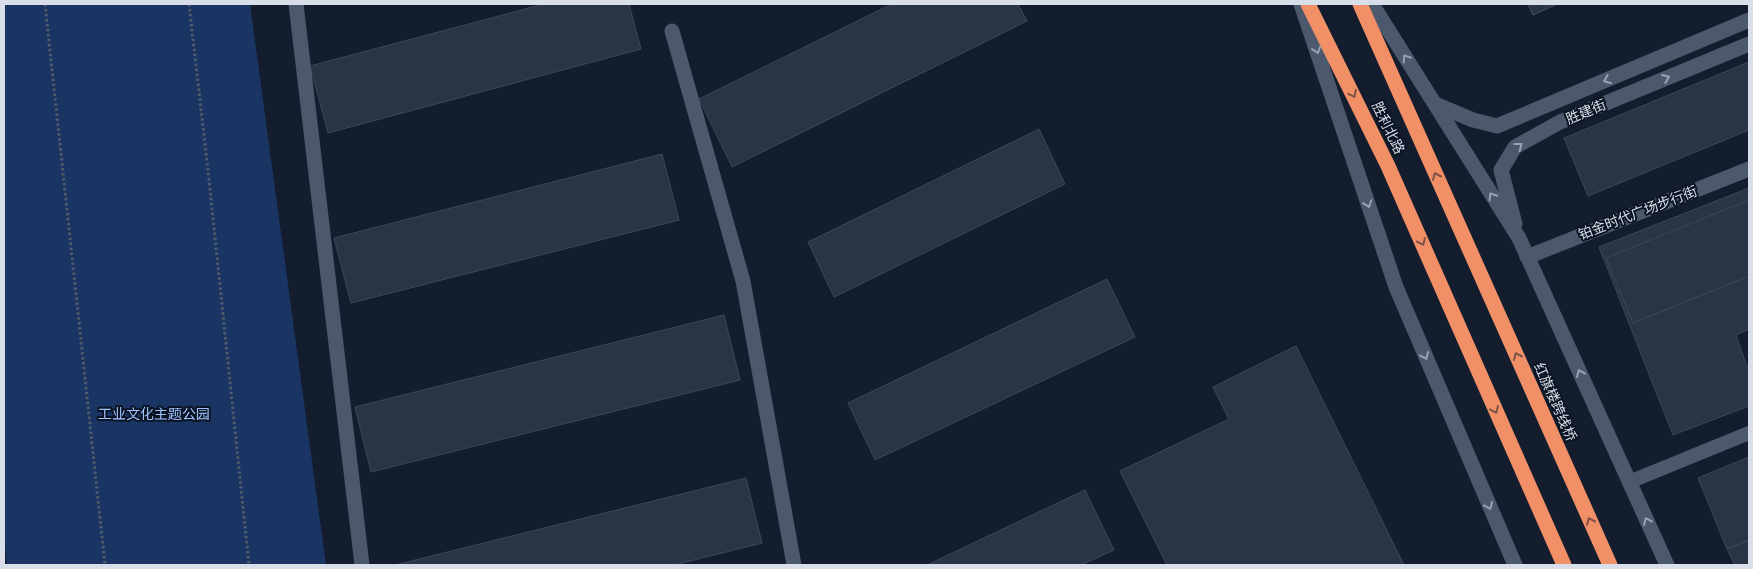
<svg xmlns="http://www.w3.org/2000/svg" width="1753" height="569" font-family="'Fira Sans Condensed','Noto Sans SC',sans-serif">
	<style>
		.green { fill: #1a3563 }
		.building { fill: #293445; stroke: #3c4759 }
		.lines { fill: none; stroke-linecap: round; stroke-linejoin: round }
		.path { stroke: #525b69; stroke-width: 3; stroke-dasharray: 2.5 2.5; stroke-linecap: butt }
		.lane { stroke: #4c586b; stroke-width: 14 }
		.street { stroke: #4c586b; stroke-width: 15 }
		.secondary { stroke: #4c586b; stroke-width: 15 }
		.highway { stroke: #f18f67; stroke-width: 15 }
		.oneway { stroke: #99a2b1 }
		.oneway2 { stroke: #7e5245 }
		.labels { text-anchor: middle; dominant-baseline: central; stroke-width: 4; stroke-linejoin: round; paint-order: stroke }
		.street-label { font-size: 14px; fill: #d8dfea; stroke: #0b1423 }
		.park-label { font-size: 14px; fill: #9fc3ff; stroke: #0b1423 }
	</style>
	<rect width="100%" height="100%" fill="#131d2d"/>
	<path class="green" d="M 4,4 L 250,4 L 326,565 L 7,565 L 4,534 Z"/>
	<path class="building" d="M 544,4 L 629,4 L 641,49 L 328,133 L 310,66 Z
		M 892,4 L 1018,4 L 1027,21 L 732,167 L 699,99 Z
		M 1528,4 L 1557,4 L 1533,15 Z
		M 1528,4 L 1557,4 L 1533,15 Z
		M 1749,62 L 1749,130 L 1588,196 L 1564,138 Z
		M 1039,129 L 1065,184 L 834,297 L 808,242 Z
		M 662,154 L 679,220 L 351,303 L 334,238 Z
		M 1749,188 L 1749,329 L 1736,335 L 1749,372 L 1749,406 L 1673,435 L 1599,247 Z
		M 1749,200 L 1749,276 L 1633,323 L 1606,258 Z
		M 1107,279 L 1135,337 L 875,460 L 848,403 Z
		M 724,315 L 740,380 L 371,472 L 355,407 Z
		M 1296,346 L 1404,565 L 1167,565 L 1120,471 L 1229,419 L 1213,387 Z
		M 1749,457 L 1749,540 L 1727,549 L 1698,478 Z
		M 746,478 L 762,543 L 674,565 L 395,565 Z
		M 1085,490 L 1114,550 L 1081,565 L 927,565 Z
		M 1749,540 L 1749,565 L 1735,565 L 1727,549 Z"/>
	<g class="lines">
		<path class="path" d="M 45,4 L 105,565
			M 189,4 L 208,170 L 249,565"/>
		<path class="lane" d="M 1629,482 L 1749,433"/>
		<path class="street" d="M 296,4 L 362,565
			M 672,31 L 743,281 L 794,565
			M 1527,257 L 1749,169"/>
		<path class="secondary" d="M 1301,4 L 1396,287 L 1515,565
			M 1372,4 L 1519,238 L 1667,565
			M 1435,104 L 1473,120 L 1497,126 L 1749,20
			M 1515,224 L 1501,170 L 1515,147 L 1560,122 L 1749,44"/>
		<path class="highway" d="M 1308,4 L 1388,166 L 1564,565
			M 1360,4 L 1610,565"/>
	</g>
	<defs><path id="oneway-chevron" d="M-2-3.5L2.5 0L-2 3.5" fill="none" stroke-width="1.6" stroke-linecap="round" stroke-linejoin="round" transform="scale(1.25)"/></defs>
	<g class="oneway">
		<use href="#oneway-chevron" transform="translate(1317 50) rotate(71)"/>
		<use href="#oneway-chevron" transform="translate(1406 58) rotate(-122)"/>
		<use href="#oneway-chevron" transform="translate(1666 78) rotate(-23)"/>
		<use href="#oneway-chevron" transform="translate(1607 80) rotate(157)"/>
		<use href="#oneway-chevron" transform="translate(1519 146) rotate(-37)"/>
		<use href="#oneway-chevron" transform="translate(1492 196) rotate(-122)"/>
		<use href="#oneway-chevron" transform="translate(1368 204) rotate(71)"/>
		<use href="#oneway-chevron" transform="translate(1425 356) rotate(67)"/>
		<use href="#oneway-chevron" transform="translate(1580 373) rotate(-114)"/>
		<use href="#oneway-chevron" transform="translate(1489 506) rotate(67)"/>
		<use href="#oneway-chevron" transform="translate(1647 521) rotate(-114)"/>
	</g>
	<g class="oneway2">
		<use href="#oneway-chevron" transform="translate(1353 94) rotate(64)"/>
		<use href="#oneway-chevron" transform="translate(1436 176) rotate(-114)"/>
		<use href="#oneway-chevron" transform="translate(1422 242) rotate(66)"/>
		<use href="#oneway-chevron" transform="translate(1517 356) rotate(-114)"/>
		<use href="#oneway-chevron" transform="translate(1495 410) rotate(66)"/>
		<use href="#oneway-chevron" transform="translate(1590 521) rotate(-114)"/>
	</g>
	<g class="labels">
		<g class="street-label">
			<text transform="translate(1586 112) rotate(-23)">胜建街</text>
			<text transform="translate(1388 128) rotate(64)">胜利北路</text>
			<text transform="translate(1638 213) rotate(-21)">铂金时代广场步行街</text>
			<text transform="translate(1555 402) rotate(66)">红旗楼跨线桥</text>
		</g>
		<g class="park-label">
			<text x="154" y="414">工业文化主题公园</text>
		</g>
	</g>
	<rect width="1753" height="569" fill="none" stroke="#d8dfea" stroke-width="10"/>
</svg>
